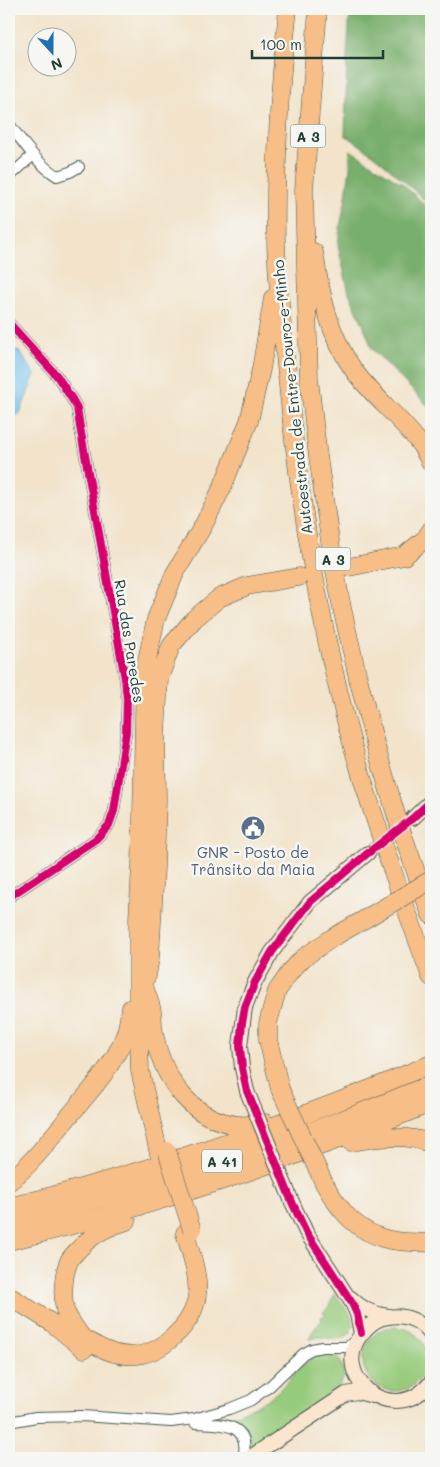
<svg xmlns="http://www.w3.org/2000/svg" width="440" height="1467" font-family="Mali,sans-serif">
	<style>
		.green { fill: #97cb7c; stroke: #5b8458 }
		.forest { fill: #79af6c; stroke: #4c7650 }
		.water { fill: #71c2ed; stroke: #488090 }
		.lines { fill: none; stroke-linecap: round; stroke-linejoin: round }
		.secondary-tunnel { stroke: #c8c2ac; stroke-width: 14; stroke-dasharray: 14 7; stroke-linecap: butt }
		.street-casing { stroke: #3f564a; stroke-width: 12 }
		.secondary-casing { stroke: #3f564a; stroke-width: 16 }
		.highway-casing { stroke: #3f564a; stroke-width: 19 }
		.street { stroke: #fff; stroke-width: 10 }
		.secondary { stroke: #fce5cf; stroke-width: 14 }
		.highway { stroke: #f7be88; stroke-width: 18 }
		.secondary-bridge-casing { stroke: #3f564a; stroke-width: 16; stroke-linecap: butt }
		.highway-bridge-casing { stroke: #3f564a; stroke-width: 19; stroke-linecap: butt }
		.secondary-bridge { stroke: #fce5cf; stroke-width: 14 }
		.highway-bridge { stroke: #f7be88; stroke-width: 18 }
		.cycleway-casing { stroke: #f6f6f2; stroke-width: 11 }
		.cycleway { stroke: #d6006c; stroke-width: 8 }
		.labels { text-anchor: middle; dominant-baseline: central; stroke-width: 5; stroke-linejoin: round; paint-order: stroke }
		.shield { fill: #f6f6f2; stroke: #60746d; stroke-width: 1 }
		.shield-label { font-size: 14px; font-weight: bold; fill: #1f3d34 }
		.street-label { font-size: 15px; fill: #1f3d34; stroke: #f6f6f2 }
		.service-label { font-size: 15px; fill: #4e5e75; stroke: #f6f6f2 }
	</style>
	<rect width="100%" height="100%" fill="#f6f6f2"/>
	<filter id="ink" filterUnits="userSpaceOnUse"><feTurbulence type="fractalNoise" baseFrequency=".02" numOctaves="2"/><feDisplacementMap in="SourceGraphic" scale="10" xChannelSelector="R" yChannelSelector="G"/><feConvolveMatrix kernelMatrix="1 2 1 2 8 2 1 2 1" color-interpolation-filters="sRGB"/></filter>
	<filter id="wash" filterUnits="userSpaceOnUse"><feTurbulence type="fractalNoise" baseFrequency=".0096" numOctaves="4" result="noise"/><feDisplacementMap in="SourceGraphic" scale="20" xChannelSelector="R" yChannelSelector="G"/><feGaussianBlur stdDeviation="1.12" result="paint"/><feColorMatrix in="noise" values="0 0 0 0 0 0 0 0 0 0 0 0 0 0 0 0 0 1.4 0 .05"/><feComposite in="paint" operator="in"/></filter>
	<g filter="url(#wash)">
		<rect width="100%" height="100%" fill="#f2e3ca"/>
		<path class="green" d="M 335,1294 L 350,1314 L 353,1324 L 350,1333 L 344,1338 L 337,1339 L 321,1337 L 309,1339 L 315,1327 L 322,1321 L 321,1317 L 326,1315 L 323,1312 L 328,1308 Z
			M363 1359a32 32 0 1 1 64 0a32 32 0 1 1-64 0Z
			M 319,1355 L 338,1358 C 343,1366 346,1374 341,1383 C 335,1393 320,1400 311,1406 C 291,1419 272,1432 252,1445 C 247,1428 245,1421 226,1418 C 241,1412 259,1406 272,1396 C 290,1384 298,1363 319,1355 Z"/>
		<path class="forest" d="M 350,9 L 431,9 L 431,206 C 404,181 377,155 345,135 L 347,57 Z
			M 350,150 L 403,184 L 431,211 L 431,409 L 372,349 L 363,324 L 349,293 L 338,246 L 340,226 L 345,203 L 350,168 Z"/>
		<path class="water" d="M 18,350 L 35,374 L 20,413 L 17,416 L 13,415 L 9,377 L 9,354 L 12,351 Z"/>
	</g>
	<g filter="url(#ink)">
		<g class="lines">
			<path class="secondary-tunnel" d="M 368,853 L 407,823"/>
			<defs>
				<path id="street" d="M 9,124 C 23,142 37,164 57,176 L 70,172 L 79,167
					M 9,177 L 33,155
					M 9,323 L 57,376 L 72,399 L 77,408 L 80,427 L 125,679 L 127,699 L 126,732 L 114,811 L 109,825 L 96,839 L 9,897
					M 9,1422 L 36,1417 L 82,1416 L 171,1422 L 194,1419 L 229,1409 L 251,1400 L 270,1386 L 303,1354 L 312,1349 L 322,1347 L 346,1347 L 356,1342
					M 195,1423 C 220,1424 252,1422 243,1458"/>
				<path id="secondary" d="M 413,818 L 431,801
					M 247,1091 L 242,1068 L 240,1046 L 245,1007 L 255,982 L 272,952 L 310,902 L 368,853
					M 292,1202 L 306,1232 L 352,1303 L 357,1314 L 361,1333
					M 351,1298 C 362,1309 373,1314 389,1316
					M 431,1335 C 421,1321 406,1314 388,1317 C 379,1318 371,1323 365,1330 C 324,1372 392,1432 431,1382
					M 249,1458 L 346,1394 L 357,1392 L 373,1396"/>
				<path id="highway" d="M 288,9 C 281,70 277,131 276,192 C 276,215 275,239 277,262 C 279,303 284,344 288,385 C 300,508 320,628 353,747 C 375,825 403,901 431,977
					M 318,9 L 304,190 L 309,379 L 317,449 L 332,555 L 342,608 L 358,678 L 376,747 L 397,818 L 431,915
					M 314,252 C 320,293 330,338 355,372 C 373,396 398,416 417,440 C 423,447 427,456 431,463
					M 349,567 L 404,556 L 425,539 L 431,530
					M 147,976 L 150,958 L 155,867 L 157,799 L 156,735 L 159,679 L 171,646 L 194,619 L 219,598 L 247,586 L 299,577
					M 145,989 C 147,996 151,1004 152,1012 C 153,1021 153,1030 155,1038 C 164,1080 192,1120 238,1125 C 246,1126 256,1124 265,1123
					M 280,1089 L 268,1040 L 268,1023 L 277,991 L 290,972 L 303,958 L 332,938 L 365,919
					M 351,1142 C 375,1138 408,1133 431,1144
					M 159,1154 L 140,1071 L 138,1008 L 138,919 L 141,866 L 145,669 L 156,619 L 175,573 L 203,526 L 222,488 L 249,421 L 261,369 L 273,298
					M 9,1182 C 31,1164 48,1142 66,1120 C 88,1093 113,1068 125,1035 C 128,1026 129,1017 131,1008
					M 324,1183 C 337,1206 351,1226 377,1236 C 394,1243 414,1242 431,1243
					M 9,1207 C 153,1171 294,1122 431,1064
					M 127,1221 C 105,1228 94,1233 78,1250 C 75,1253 71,1257 69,1261 C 63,1274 62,1296 65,1310 C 67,1316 77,1331 81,1336 C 84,1340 92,1343 97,1346 C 124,1361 151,1358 173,1337 C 210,1304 197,1274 185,1233
					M 9,1223 C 152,1187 295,1142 431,1084
					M 9,1241 C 153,1207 294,1159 431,1103
					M 9,1296 L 52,1323 L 84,1349"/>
			</defs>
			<use href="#street" class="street-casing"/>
			<use href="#secondary" class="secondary-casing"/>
			<use href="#highway" class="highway-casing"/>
			<use href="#street" class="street"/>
			<use href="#secondary" class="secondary"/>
			<use href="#highway" class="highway"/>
			<defs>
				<path id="secondary-bridge" d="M 247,1091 L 292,1202"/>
				<path id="highway-bridge" d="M 365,919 L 431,880
					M 280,1089 L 324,1183
					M 167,1151 L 192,1230"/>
			</defs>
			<use href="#secondary-bridge" class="secondary-bridge-casing"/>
			<use href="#highway-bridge" class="highway-bridge-casing"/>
			<use href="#secondary-bridge" class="secondary-bridge"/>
			<use href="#highway-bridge" class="highway-bridge"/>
			<defs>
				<path id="cycleway" d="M 9,323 L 57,376 L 72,399 L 77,408 L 80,427 L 125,679 L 127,699 L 126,732 L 114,811 L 109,825 L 96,839 L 9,897
					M 361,1333 L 357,1314 L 352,1303 L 306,1232 L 292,1202 L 247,1091 L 242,1068 L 240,1046 L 242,1023 L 245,1007 L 255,982 L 272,952 L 310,902 L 368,853 L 413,818 L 431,801"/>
			</defs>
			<use href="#cycleway" class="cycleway-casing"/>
			<use href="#cycleway" class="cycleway"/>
		</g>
	</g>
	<defs>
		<symbol id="civic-disc" viewBox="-11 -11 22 22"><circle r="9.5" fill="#5c6f8a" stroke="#f6f6f2"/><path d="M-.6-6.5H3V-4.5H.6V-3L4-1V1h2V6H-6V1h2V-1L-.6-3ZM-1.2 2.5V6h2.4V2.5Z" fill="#fff"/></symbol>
	</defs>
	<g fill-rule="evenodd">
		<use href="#civic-disc" x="239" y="814" width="28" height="28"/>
	</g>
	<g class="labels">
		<g class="shield">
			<rect x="290.5" y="124.5" width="35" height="23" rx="4"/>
			<rect x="315.5" y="547.5" width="35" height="23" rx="4"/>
			<rect x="202" y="1149.5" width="40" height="23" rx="4"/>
		</g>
		<g class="shield-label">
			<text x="308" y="136">A 3</text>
			<text x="333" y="559">A 3</text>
			<text x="222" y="1161">A 41</text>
		</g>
		<g class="street-label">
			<text transform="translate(292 397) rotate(-96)">Autoestrada de Entre-Douro-e-Minho</text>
			<text transform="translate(130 641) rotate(81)">Rua das Paredes</text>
		</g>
		<g class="service-label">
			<text x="253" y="852">GNR - Posto de<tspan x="253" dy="17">Trânsito da Maia</tspan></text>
		</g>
	</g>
	<rect width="440" height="1467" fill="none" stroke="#f6f6f2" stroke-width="30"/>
	<g transform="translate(52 52) rotate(159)"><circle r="24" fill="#f6f6f2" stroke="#a0aca6"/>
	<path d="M0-4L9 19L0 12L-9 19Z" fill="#1f6fb2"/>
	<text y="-8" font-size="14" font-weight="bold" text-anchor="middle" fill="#1f3d34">N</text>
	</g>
	<path d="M252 50v8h131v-8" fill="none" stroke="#1f3d34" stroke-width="2.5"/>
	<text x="260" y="50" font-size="15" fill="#1f3d34" stroke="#f6f6f2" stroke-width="4" paint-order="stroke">100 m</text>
</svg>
